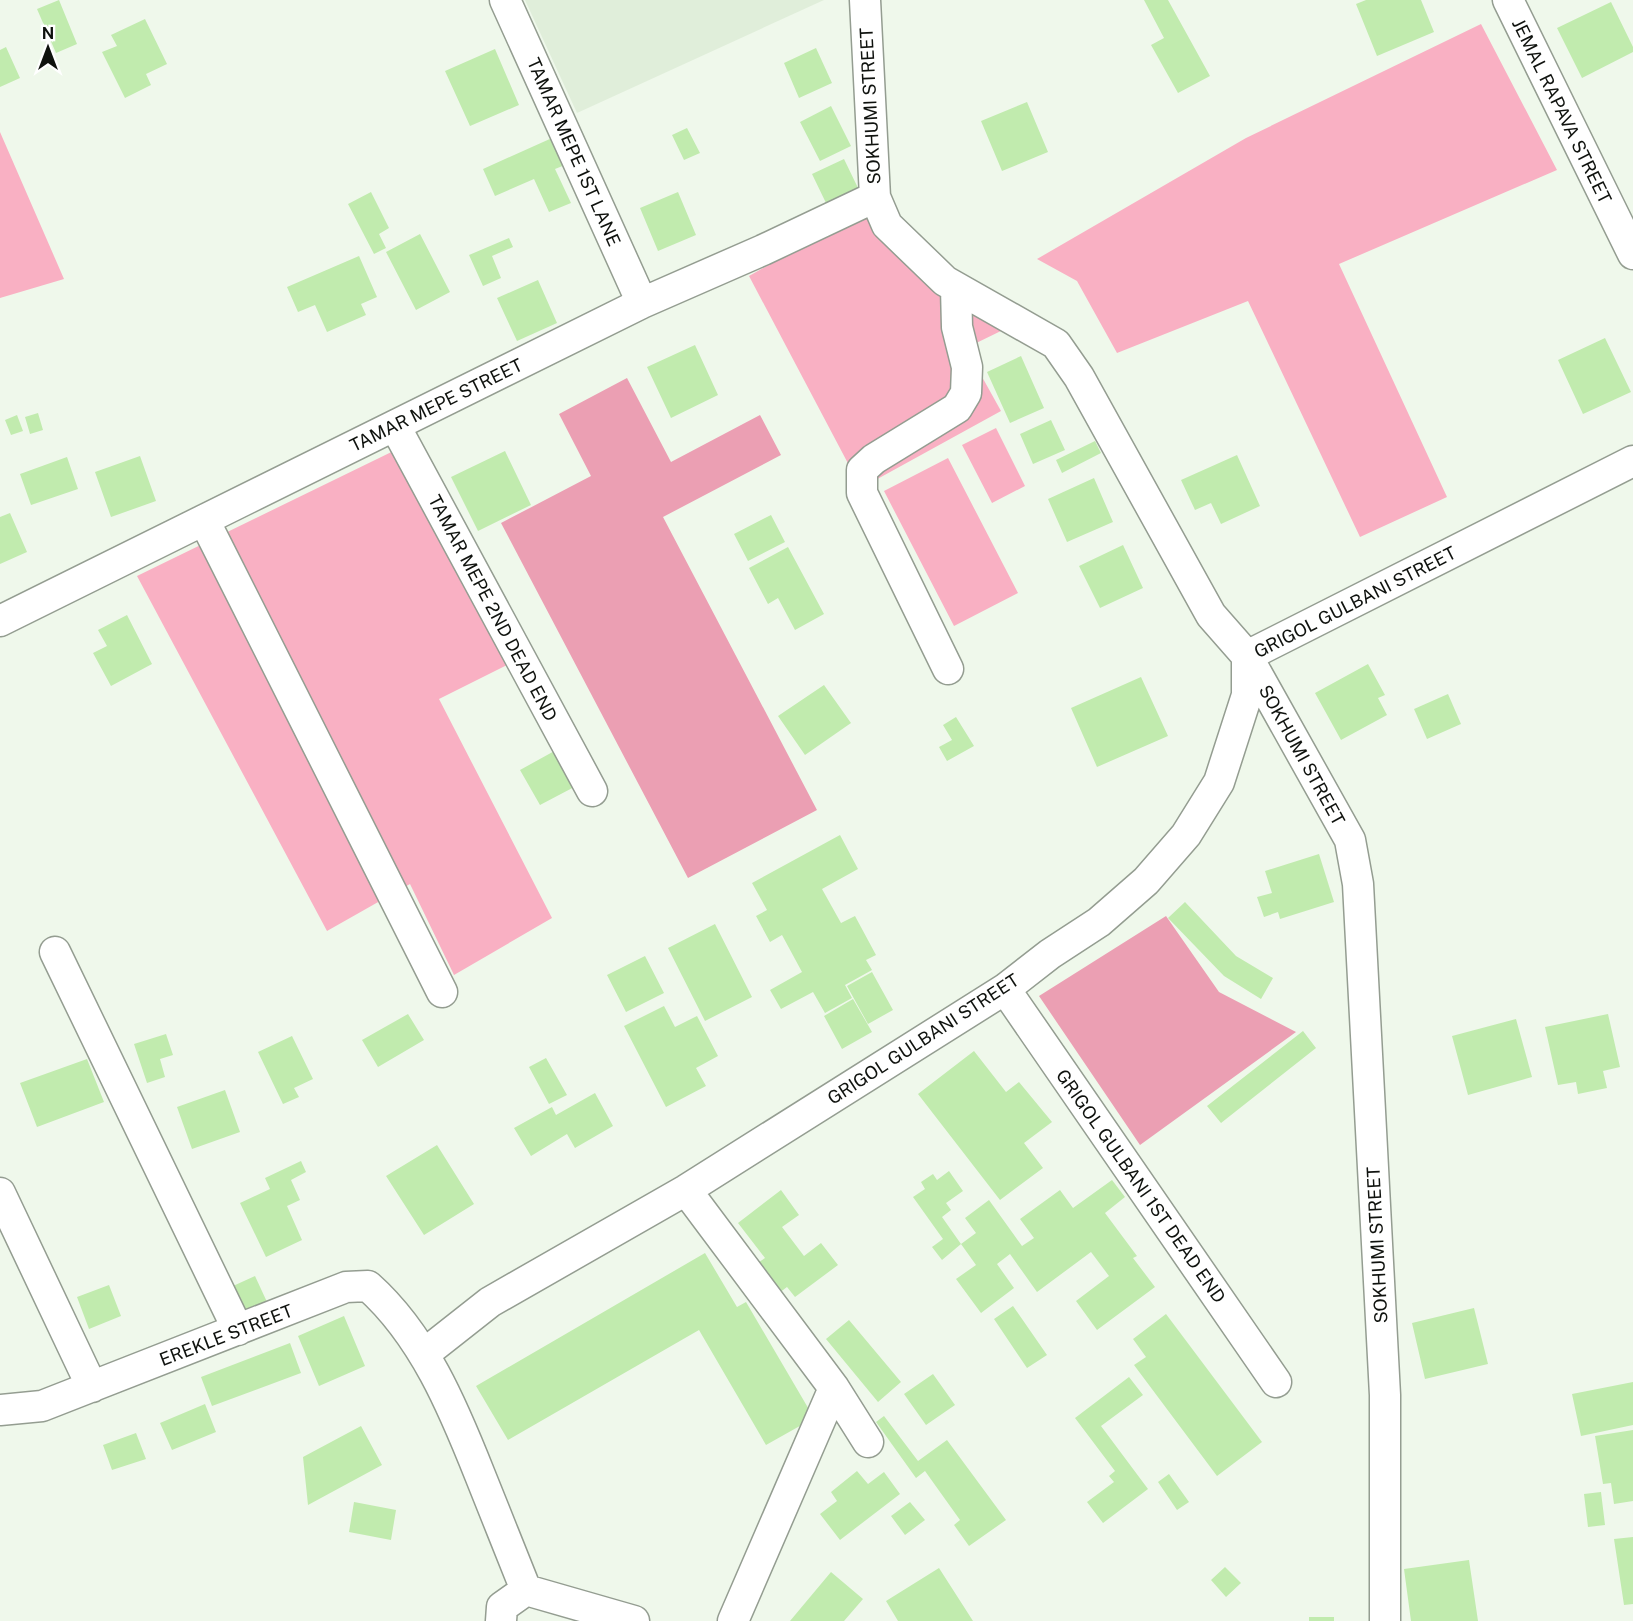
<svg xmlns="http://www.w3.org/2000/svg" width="1633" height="1621" font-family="'Public Sans',sans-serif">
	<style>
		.built { fill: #e0eeda }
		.green { fill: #f9b0c3 }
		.forest { fill: #eb9fb3 }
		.building { fill: #c1ebae }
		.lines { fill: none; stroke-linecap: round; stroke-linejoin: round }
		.minor-casing { stroke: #949d91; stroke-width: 33 }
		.minor { stroke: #fff; stroke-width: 30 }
		.labels { text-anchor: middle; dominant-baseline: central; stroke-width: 6; stroke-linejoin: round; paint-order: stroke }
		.street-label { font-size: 18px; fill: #0f120e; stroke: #fff }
	</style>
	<rect width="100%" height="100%" fill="#eff8eb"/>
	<path class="built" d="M 525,0 L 824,0 L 577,113 Z"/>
	<path class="green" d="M 1481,24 L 1557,170 L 1339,264 L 1447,497 L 1360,537 L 1248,301 L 1117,353 L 1077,281 L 1037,259 L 1246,138 Z
		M 0,132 L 64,279 L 0,298 Z
		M 860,214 L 881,224 L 1005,329 L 966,348 L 1001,411 L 861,488 L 749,276 Z
		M 996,428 L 1025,486 L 992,503 L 962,445 Z
		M 414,441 L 525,656 L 439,699 L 552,918 L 454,975 L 410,884 L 327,931 L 137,576 Z
		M 948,458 L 1018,593 L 954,626 L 884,491 Z"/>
	<path class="forest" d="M 627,378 L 671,462 L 760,415 L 781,455 L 663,517 L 817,810 L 688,878 L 501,523 L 591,476 L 559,414 Z
		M 1166,916 L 1219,992 L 1296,1032 L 1140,1145 L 1039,996 Z"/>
	<path class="building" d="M 59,0 L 77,44 L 56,53 L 37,9 Z
		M 1144,0 L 1168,0 L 1210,76 L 1178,93 L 1151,45 L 1164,38 Z
		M 1366,0 L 1421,0 L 1434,32 L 1377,56 L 1356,4 Z
		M 1611,2 L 1633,47 L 1633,52 L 1582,78 L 1557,28 Z
		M 145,19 L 167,64 L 146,74 L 151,85 L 125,98 L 102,52 L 117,46 L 111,35 Z
		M 6,47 L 20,78 L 0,87 L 0,50 Z
		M 816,48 L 832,83 L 799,98 L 784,63 Z
		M 495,49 L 519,105 L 470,126 L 445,71 Z
		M 1027,102 L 1048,152 L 1002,171 L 981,121 Z
		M 831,106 L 851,146 L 820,161 L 800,122 Z
		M 687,128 L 700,153 L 684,160 L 672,135 Z
		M 552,138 L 565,165 L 555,169 L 571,203 L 549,212 L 534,179 L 495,196 L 483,169 Z
		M 844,159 L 858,188 L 826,203 L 812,174 Z
		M 371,192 L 389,228 L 379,234 L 386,248 L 374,254 L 348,204 Z
		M 678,192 L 696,235 L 658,251 L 640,208 Z
		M 420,234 L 450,292 L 416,310 L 386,252 Z
		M 509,238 L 513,247 L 492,256 L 501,278 L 483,286 L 469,255 Z
		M 359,256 L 377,297 L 361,304 L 366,315 L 327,332 L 315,305 L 298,312 L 287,287 Z
		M 538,280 L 557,323 L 517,341 L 497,298 Z
		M 1605,338 L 1631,392 L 1583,414 L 1558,360 Z
		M 695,345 L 718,395 L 671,418 L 647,367 Z
		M 1021,356 L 1044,408 L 1010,423 L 987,372 Z
		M 38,413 L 43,430 L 30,434 L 25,417 Z
		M 17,415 L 23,431 L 11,435 L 5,420 Z
		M 1051,420 L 1065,450 L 1033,464 L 1020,434 Z
		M 1095,441 L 1101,453 L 1062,473 L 1056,460 Z
		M 505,451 L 531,505 L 478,531 L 451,477 Z
		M 1237,455 L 1260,506 L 1221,524 L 1211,503 L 1195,510 L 1181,480 Z
		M 140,456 L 156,501 L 111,517 L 95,472 Z
		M 67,457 L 78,489 L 31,505 L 20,474 Z
		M 1094,478 L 1113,522 L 1067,542 L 1048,499 Z
		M 10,513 L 27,552 L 0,564 L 0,517 Z
		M 771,515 L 785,542 L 748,561 L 734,534 Z
		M 1123,545 L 1143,588 L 1100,608 L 1079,566 Z
		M 788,547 L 824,614 L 795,630 L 778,598 L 768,604 L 749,568 Z
		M 127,615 L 152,664 L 111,686 L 93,653 L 107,646 L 98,630 Z
		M 1368,664 L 1385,695 L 1378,698 L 1387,715 L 1341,740 L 1315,693 Z
		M 1141,677 L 1168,736 L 1097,767 L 1071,708 Z
		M 824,685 L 851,723 L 805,755 L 778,716 Z
		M 1448,694 L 1461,724 L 1427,739 L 1414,709 Z
		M 956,717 L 974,746 L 947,761 L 939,747 L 952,740 L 943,725 Z
		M 558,749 L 578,785 L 540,805 L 520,770 Z
		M 840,835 L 858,869 L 822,889 L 841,923 L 855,916 L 876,955 L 866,960 L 872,970 L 845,985 L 852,998 L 825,1013 L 813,992 L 781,1009 L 770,990 L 802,972 L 782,935 L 770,942 L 756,916 L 767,910 L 752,883 Z
		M 1319,854 L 1334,902 L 1280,919 L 1278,912 L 1264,917 L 1257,897 L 1272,893 L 1265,871 Z
		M 1185,902 L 1236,956 L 1273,978 L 1261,999 L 1224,976 L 1168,918 Z
		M 715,924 L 752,997 L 705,1021 L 668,948 Z
		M 645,956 L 664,993 L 626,1012 L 607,975 Z
		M 872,972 L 893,1010 L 868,1024 L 847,986 Z
		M 853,999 L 872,1032 L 842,1049 L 824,1016 Z
		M 664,1006 L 675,1027 L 697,1016 L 718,1056 L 696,1068 L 706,1086 L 666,1107 L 624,1026 Z
		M 408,1014 L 424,1040 L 378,1067 L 362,1040 Z
		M 1608,1014 L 1620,1067 L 1603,1071 L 1607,1088 L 1578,1094 L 1576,1082 L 1558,1085 L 1545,1027 Z
		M 1516,1019 L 1532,1077 L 1468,1095 L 1452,1036 Z
		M 1303,1031 L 1316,1048 L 1221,1123 L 1207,1106 Z
		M 166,1034 L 173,1055 L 160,1059 L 165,1077 L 147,1083 L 134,1044 Z
		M 292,1036 L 313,1079 L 294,1088 L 299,1097 L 283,1104 L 258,1052 Z
		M 974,1051 L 1006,1092 L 1019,1082 L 1052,1122 L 1024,1143 L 1043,1168 L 1000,1200 L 918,1094 Z
		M 546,1058 L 567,1095 L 549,1104 L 529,1067 Z
		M 87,1059 L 104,1102 L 37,1127 L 20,1083 Z
		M 225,1090 L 240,1132 L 192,1149 L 177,1107 Z
		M 595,1093 L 613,1126 L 575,1148 L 567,1134 L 531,1156 L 514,1128 L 552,1107 L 556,1115 Z
		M 437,1145 L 474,1204 L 424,1235 L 386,1176 Z
		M 301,1161 L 306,1172 L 291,1180 L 300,1200 L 287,1206 L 302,1240 L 266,1257 L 240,1203 L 270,1189 L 265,1178 Z
		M 949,1171 L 963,1191 L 946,1203 L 951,1210 L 942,1217 L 961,1244 L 942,1260 L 932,1247 L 943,1239 L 913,1197 L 925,1189 L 921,1182 L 933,1174 L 937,1180 Z
		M 1112,1180 L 1125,1197 L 1105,1213 L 1137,1256 L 1133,1258 L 1155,1287 L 1097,1330 L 1076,1301 L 1109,1276 L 1091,1252 L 1037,1292 L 1010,1254 L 997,1264 L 1014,1288 L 981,1313 L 956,1279 L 976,1265 L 961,1244 L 976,1233 L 965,1218 L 989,1200 L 1022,1246 L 1034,1238 L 1020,1219 L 1060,1190 L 1073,1208 Z
		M 781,1190 L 799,1215 L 782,1227 L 804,1256 L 821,1243 L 838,1265 L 795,1297 L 787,1287 L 775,1296 L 753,1266 L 765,1258 L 738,1223 Z
		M 705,1253 L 737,1307 L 746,1302 L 814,1418 L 766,1445 L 699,1330 L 508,1440 L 476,1386 Z
		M 255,1276 L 267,1302 L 246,1312 L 233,1286 Z
		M 109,1285 L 121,1316 L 89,1329 L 77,1297 Z
		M 1013,1306 L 1047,1355 L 1027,1368 L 994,1319 Z
		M 1474,1308 L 1488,1364 L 1425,1379 L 1412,1323 Z
		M 1166,1314 L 1262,1442 L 1217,1476 L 1134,1365 L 1146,1357 L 1133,1339 Z
		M 344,1316 L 365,1366 L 319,1386 L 298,1336 Z
		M 849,1320 L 901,1382 L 878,1402 L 826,1339 Z
		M 290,1343 L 301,1373 L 212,1406 L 201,1377 Z
		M 933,1374 L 955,1405 L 926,1425 L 904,1394 Z
		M 1129,1377 L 1143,1395 L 1101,1426 L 1148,1489 L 1103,1523 L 1087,1502 L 1114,1482 L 1109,1476 L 1115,1471 L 1075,1418 Z
		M 1633,1382 L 1633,1425 L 1581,1436 L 1572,1394 Z
		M 205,1404 L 216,1432 L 172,1450 L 160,1423 Z
		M 884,1416 L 918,1461 L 947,1440 L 1006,1520 L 969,1546 L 954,1525 L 960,1520 L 925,1471 L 916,1478 L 876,1422 Z
		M 361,1426 L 382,1465 L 308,1505 L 303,1457 Z
		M 1633,1430 L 1633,1501 L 1614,1504 L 1611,1483 L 1603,1484 L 1595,1436 Z
		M 136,1433 L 146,1459 L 112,1470 L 103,1445 Z
		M 857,1471 L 868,1484 L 884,1472 L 900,1494 L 840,1540 L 820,1514 L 837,1501 L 831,1492 Z
		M 1169,1474 L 1189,1502 L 1177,1510 L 1158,1482 Z
		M 1601,1492 L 1605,1525 L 1588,1527 L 1584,1494 Z
		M 354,1502 L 396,1510 L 391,1540 L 349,1532 Z
		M 910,1502 L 925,1520 L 905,1535 L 891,1516 Z
		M 1633,1537 L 1633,1604 L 1624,1605 L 1614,1539 Z
		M 1469,1560 L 1478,1621 L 1411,1621 L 1404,1569 Z
		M 1225,1567 L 1241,1583 L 1226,1597 L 1211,1580 Z
		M 939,1568 L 973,1621 L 898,1621 L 886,1601 Z
		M 831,1572 L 863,1599 L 844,1621 L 790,1621 Z
		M 1309,1617 L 1334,1617 L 1334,1621 L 1309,1621 Z"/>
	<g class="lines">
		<defs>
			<path id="minor" d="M 505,0 L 642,303
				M 865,0 L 875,197 L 887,225 L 945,281 L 1056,344 L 1079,377 L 1211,615 L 1247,656 L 1350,840 L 1358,884 L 1385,1395 L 1385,1621
				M 1508,0 L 1633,254
				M 395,426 L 592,791
				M 204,520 L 442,992
				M 0,621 L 642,303 L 763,250 L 875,197
				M 1247,656 L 1633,461
				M 948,669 L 862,493 L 862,470 L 874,459 L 957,408 L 966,393 L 967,367 L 957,327 L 956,288
				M 55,952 L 238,1330
				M 1005,989 L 1276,1382
				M 686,1190 L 834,1388 L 868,1442
				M 0,1193 L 92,1387
				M 424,1354 L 490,1302 L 686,1190 L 1005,989 L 1050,954 L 1099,922 L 1146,881 L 1186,835 L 1219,782 L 1247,695 L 1247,656
				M 0,1410 L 42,1406 L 346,1287 L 368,1286 C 423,1335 453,1407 480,1475 C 495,1513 511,1552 526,1590 L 634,1621
				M 501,1621 L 502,1607 L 526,1590
				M 733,1621 L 834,1388"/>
		</defs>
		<use href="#minor" class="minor-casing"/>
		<use href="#minor" class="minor"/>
	</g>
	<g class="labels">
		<g class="street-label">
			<text transform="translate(870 106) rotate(-93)">SOKHUMI STREET</text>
			<text transform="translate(1562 111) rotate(64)">JEMAL RAPAVA STREET</text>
			<text transform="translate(574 152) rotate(66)">TAMAR MEPE 1ST LANE</text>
			<text transform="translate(436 405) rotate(-26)">TAMAR MEPE STREET</text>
			<text transform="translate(1355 602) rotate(-27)">GRIGOL GULBANI STREET</text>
			<text transform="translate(493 608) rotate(62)">TAMAR MEPE 2ND DEAD END</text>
			<text transform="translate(1302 755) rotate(61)">SOKHUMI STREET</text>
			<text transform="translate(923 1039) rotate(-33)">GRIGOL GULBANI STREET</text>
			<text transform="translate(1141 1186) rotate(55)">GRIGOL GULBANI 1ST DEAD END</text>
			<text transform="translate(1377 1245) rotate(-93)">SOKHUMI STREET</text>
			<text transform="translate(226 1335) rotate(-21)">EREKLE STREET</text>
		</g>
	</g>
	<g transform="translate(48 48)" stroke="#ffffff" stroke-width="4.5" paint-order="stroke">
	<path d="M0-4.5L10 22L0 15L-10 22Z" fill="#0f120e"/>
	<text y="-9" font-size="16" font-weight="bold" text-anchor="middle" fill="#0f120e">N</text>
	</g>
</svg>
